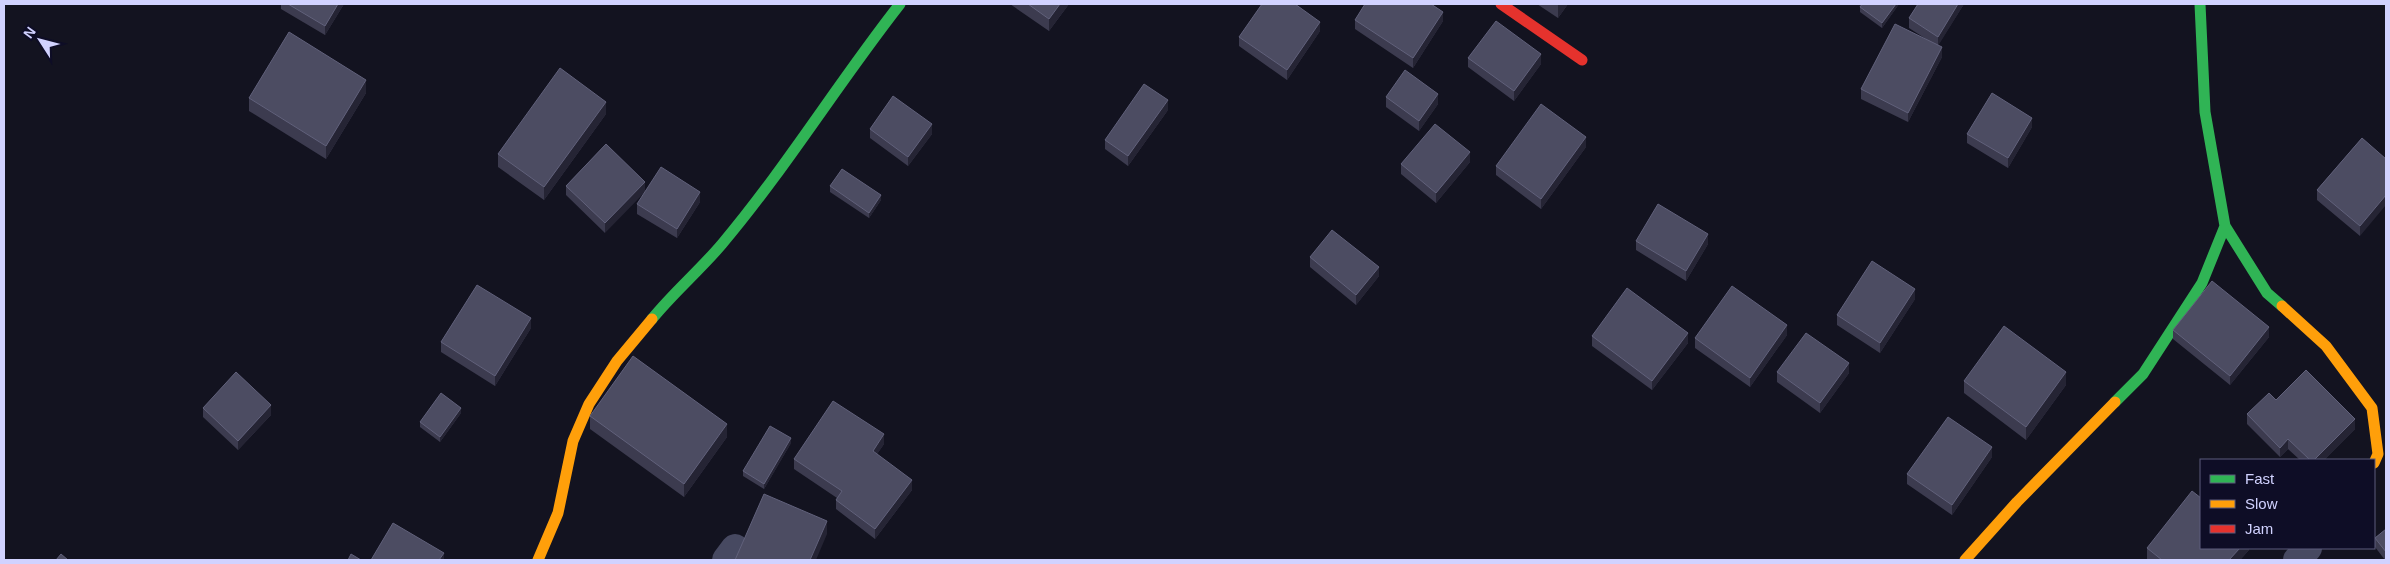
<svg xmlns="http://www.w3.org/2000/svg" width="2390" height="564" font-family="Helvetica,sans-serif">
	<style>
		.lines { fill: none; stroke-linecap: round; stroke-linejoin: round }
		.street { stroke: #474961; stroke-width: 28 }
		.fast { stroke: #30b455; stroke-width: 11 }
		.slow { stroke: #ff9f0a; stroke-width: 11 }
		.jam { stroke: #e5322d; stroke-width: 11 }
		.wall { fill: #3c3b4f }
		.shaded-wall { fill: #252434 }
		.building { fill: #4c4c62; stroke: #61617b }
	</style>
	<rect width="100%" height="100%" fill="#131320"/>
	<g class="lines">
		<path class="street" d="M 726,560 L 735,548
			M 2297,560 L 2308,548"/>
		<path class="fast" d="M 2200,4 L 2205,112 L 2225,226 L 2267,293 L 2282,306
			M 652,319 C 673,293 700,270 722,244 C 786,168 838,83 900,4
			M 2115,402 L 2143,374 L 2202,283 L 2225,226"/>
		<path class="slow" d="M 2282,306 L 2326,346 L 2372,408 L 2378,454 L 2374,463
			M 538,560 L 558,513 L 573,441 L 589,404 L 617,361 L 652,319
			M 1965,560 L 2017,502 L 2115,402"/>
		<path class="jam" d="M 1501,4 L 1582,60"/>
	</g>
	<path class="wall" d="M 281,4 L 344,4 L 325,35 L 281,9 Z
		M 1010,4 L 1069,4 L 1049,31 Z
		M 1537,4 L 1568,4 L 1558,18 Z
		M 1862,4 L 1899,4 L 1882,28 L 1860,12 L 1860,7 Z
		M 1918,4 L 1964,4 L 1938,45 L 1942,57 L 1908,122 L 1861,99 L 1861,89 L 1929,41 L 1909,28 L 1909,18 Z
		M 1355,20 L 1443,21 L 1413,68 L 1355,29 Z
		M 1320,31 L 1287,80 L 1239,46 L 1239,37 Z
		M 1468,58 L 1541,64 L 1514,101 L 1468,67 Z
		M 366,93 L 326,159 L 249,111 L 249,98 Z
		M 1386,97 L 1438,104 L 1419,131 L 1386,107 Z
		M 1168,110 L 1128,166 L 1105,149 L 1105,140 Z
		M 606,114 L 544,200 L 498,167 L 498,154 Z
		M 2032,127 L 2008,168 L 1967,143 L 1967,134 Z
		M 870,129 L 932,134 L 908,166 L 870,138 Z
		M 2362,138 L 2360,236 L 2317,200 L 2317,190 Z
		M 606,144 L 605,233 L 566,195 L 566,186 Z
		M 1586,147 L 1541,209 L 1496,175 L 1496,166 Z
		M 1470,162 L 1436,203 L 1401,174 L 1401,164 Z
		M 830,186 L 881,200 L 869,218 L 830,192 Z
		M 700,202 L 677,238 L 637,214 L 637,204 Z
		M 1636,241 L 1708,244 L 1686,281 L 1636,250 Z
		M 1310,257 L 1379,276 L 1356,305 L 1310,267 Z
		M 1915,299 L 1880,353 L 1837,325 L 1837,315 Z
		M 531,328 L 495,386 L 441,352 L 441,342 Z
		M 2173,330 L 2269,337 L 2230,385 L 2173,339 Z
		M 1787,335 L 1750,387 L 1695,348 L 1695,338 Z
		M 1592,336 L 1688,343 L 1652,390 L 1592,346 Z
		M 1777,372 L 1849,373 L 1820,413 L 1777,382 Z
		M 1964,381 L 2066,385 L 2026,440 L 1964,393 Z
		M 2276,400 L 2355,429 L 2324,460 L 2300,460 L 2288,449 L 2280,457 L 2247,424 L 2247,414 Z
		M 203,408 L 271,415 L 238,450 L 203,417 Z
		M 461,413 L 440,442 L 420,427 L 420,422 Z
		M 590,416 L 727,437 L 684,497 L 590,429 Z
		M 791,443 L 764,489 L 743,476 L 743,471 Z
		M 884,444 L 877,454 L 912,490 L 875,539 L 836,509 L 836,500 L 837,498 L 794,469 L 794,459 Z
		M 1992,457 L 1952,515 L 1907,484 L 1907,474 Z
		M 2386,529 L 2386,560 L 2385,560 L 2375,547 L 2375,538 Z
		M 2147,548 L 2249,548 L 2249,550 L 2240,560 L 2147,560 Z"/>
	<path class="shaded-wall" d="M 338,4 L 344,4 L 325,35 L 325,26 Z
		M 1060,4 L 1069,4 L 1049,31 L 1049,19 Z
		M 1559,4 L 1568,4 L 1558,18 L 1558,5 Z
		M 1896,4 L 1899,4 L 1882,28 L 1882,23 Z
		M 1958,4 L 1964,4 L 1938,46 L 1938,37 Z
		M 1443,12 L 1443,21 L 1413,68 L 1413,58 Z
		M 1320,22 L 1320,31 L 1287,80 L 1287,70 Z
		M 1942,47 L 1942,57 L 1908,122 L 1908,113 Z
		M 1541,54 L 1541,64 L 1514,101 L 1514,91 Z
		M 366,80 L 366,93 L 326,159 L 326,146 Z
		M 1438,94 L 1438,104 L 1419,131 L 1419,121 Z
		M 1168,100 L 1168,110 L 1128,166 L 1128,156 Z
		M 606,102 L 606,114 L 544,200 L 544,187 Z
		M 2032,118 L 2032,127 L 2008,168 L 2008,158 Z
		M 932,124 L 932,134 L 908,166 L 908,157 Z
		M 1586,137 L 1586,147 L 1541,209 L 1541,199 Z
		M 1470,152 L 1470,162 L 1436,203 L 1436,193 Z
		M 645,182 L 645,192 L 605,233 L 605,223 Z
		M 700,192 L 700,202 L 677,238 L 677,229 Z
		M 881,195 L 881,200 L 869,218 L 869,213 Z
		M 2386,195 L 2386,205 L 2360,236 L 2360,226 Z
		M 1708,234 L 1708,244 L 1686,281 L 1686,271 Z
		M 1379,267 L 1379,276 L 1356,305 L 1356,295 Z
		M 1915,289 L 1915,299 L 1880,353 L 1880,343 Z
		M 531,318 L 531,328 L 495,386 L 495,376 Z
		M 1787,325 L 1787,335 L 1750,387 L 1750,378 Z
		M 2269,327 L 2269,337 L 2230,385 L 2230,376 Z
		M 1688,333 L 1688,343 L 1652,390 L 1652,381 Z
		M 1849,363 L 1849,373 L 1820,413 L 1820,403 Z
		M 2066,372 L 2066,385 L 2026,440 L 2026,427 Z
		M 271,405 L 271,415 L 238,450 L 238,441 Z
		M 461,408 L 461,413 L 440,442 L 440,437 Z
		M 2355,419 L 2355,429 L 2324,460 L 2314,460 Z
		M 727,424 L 727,437 L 684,497 L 684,484 Z
		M 884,434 L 884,444 L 873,460 L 873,451 Z
		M 791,438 L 791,443 L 764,489 L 764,484 Z
		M 2288,439 L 2288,449 L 2280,457 L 2280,448 Z
		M 1992,447 L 1992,457 L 1952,515 L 1952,505 Z
		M 912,480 L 912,490 L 875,539 L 875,529 Z
		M 827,521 L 827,534 L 816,560 L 810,560 Z
		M 2240,548 L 2249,548 L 2249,550 L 2240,560 L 2229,560 Z
		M 444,553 L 444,560 L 439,560 Z"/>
	<path class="building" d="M 288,4 L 338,4 L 325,26 Z
		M 1028,4 L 1060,4 L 1049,19 Z
		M 1262,4 L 1295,4 L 1320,22 L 1287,70 L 1239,37 Z
		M 1365,4 L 1431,4 L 1443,12 L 1413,58 L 1355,20 Z
		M 1862,4 L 1896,4 L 1882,23 L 1860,7 Z
		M 1918,4 L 1958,4 L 1938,37 L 1909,18 Z
		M 1496,21 L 1541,54 L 1514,91 L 1468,58 Z
		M 1895,24 L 1942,47 L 1908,113 L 1861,89 Z
		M 289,32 L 366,80 L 326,146 L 249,98 Z
		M 560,68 L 606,102 L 544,187 L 498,154 Z
		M 1405,70 L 1438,94 L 1419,121 L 1386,97 Z
		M 1144,84 L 1168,100 L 1128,156 L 1105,140 Z
		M 1992,93 L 2032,118 L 2008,158 L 1967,134 Z
		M 893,96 L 932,124 L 908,157 L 870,129 Z
		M 1541,104 L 1586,137 L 1541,199 L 1496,166 Z
		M 1435,124 L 1470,152 L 1436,193 L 1401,164 Z
		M 2362,138 L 2386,159 L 2386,195 L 2360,226 L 2317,190 Z
		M 606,144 L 645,182 L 605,223 L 566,186 Z
		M 661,167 L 700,192 L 677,229 L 637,204 Z
		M 842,169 L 881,195 L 869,213 L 830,186 Z
		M 1658,204 L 1708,234 L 1686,271 L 1636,241 Z
		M 1332,230 L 1379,267 L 1356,295 L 1310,257 Z
		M 1872,261 L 1915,289 L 1880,343 L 1837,315 Z
		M 2212,281 L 2269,327 L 2230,376 L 2173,330 Z
		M 477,285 L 531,318 L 495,376 L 441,342 Z
		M 1732,286 L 1787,325 L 1750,378 L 1695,338 Z
		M 1627,288 L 1688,333 L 1652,381 L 1592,336 Z
		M 2004,326 L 2066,372 L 2026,427 L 1964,381 Z
		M 1806,333 L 1849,363 L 1820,403 L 1777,372 Z
		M 633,356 L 727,424 L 684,484 L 590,416 Z
		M 2306,370 L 2355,419 L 2314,460 L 2310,460 L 2288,439 L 2280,448 L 2247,414 L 2269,393 L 2276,400 Z
		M 236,372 L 271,405 L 238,441 L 203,408 Z
		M 441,393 L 461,408 L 440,437 L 420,422 Z
		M 833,401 L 884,434 L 873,451 L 912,480 L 875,529 L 836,500 L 842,491 L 794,459 Z
		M 1948,417 L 1992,447 L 1952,505 L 1907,474 Z
		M 770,426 L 791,438 L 764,484 L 743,471 Z
		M 2192,491 L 2201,498 L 2201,548 L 2240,548 L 2229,560 L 2162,560 L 2147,548 Z
		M 764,494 L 827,521 L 810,560 L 735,560 Z
		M 393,523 L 444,553 L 439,560 L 371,560 Z
		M 2386,529 L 2386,552 L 2375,538 Z
		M 61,554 L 68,560 L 56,560 Z
		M 351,554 L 361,560 L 348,560 Z"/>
	<rect width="2390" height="564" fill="none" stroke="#d1d2ff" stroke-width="10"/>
	<rect x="2200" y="459" width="175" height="90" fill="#0e0d26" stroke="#5c5c7d"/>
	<rect x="2210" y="475" width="25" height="8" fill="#30b455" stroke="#5c5c7d"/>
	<text x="2245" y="484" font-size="15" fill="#d1d2ff">Fast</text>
	<rect x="2210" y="500" width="25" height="8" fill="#ff9f0a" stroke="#5c5c7d"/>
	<text x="2245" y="509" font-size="15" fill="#d1d2ff">Slow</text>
	<rect x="2210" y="525" width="25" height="8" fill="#e5322d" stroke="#5c5c7d"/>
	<text x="2245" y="534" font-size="15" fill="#d1d2ff">Jam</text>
	<g transform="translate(40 40) rotate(306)" stroke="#0e0d26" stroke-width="4" paint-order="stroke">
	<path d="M0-4L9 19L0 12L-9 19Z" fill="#d1d2ff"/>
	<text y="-8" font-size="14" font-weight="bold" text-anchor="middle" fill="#d1d2ff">N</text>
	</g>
</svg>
